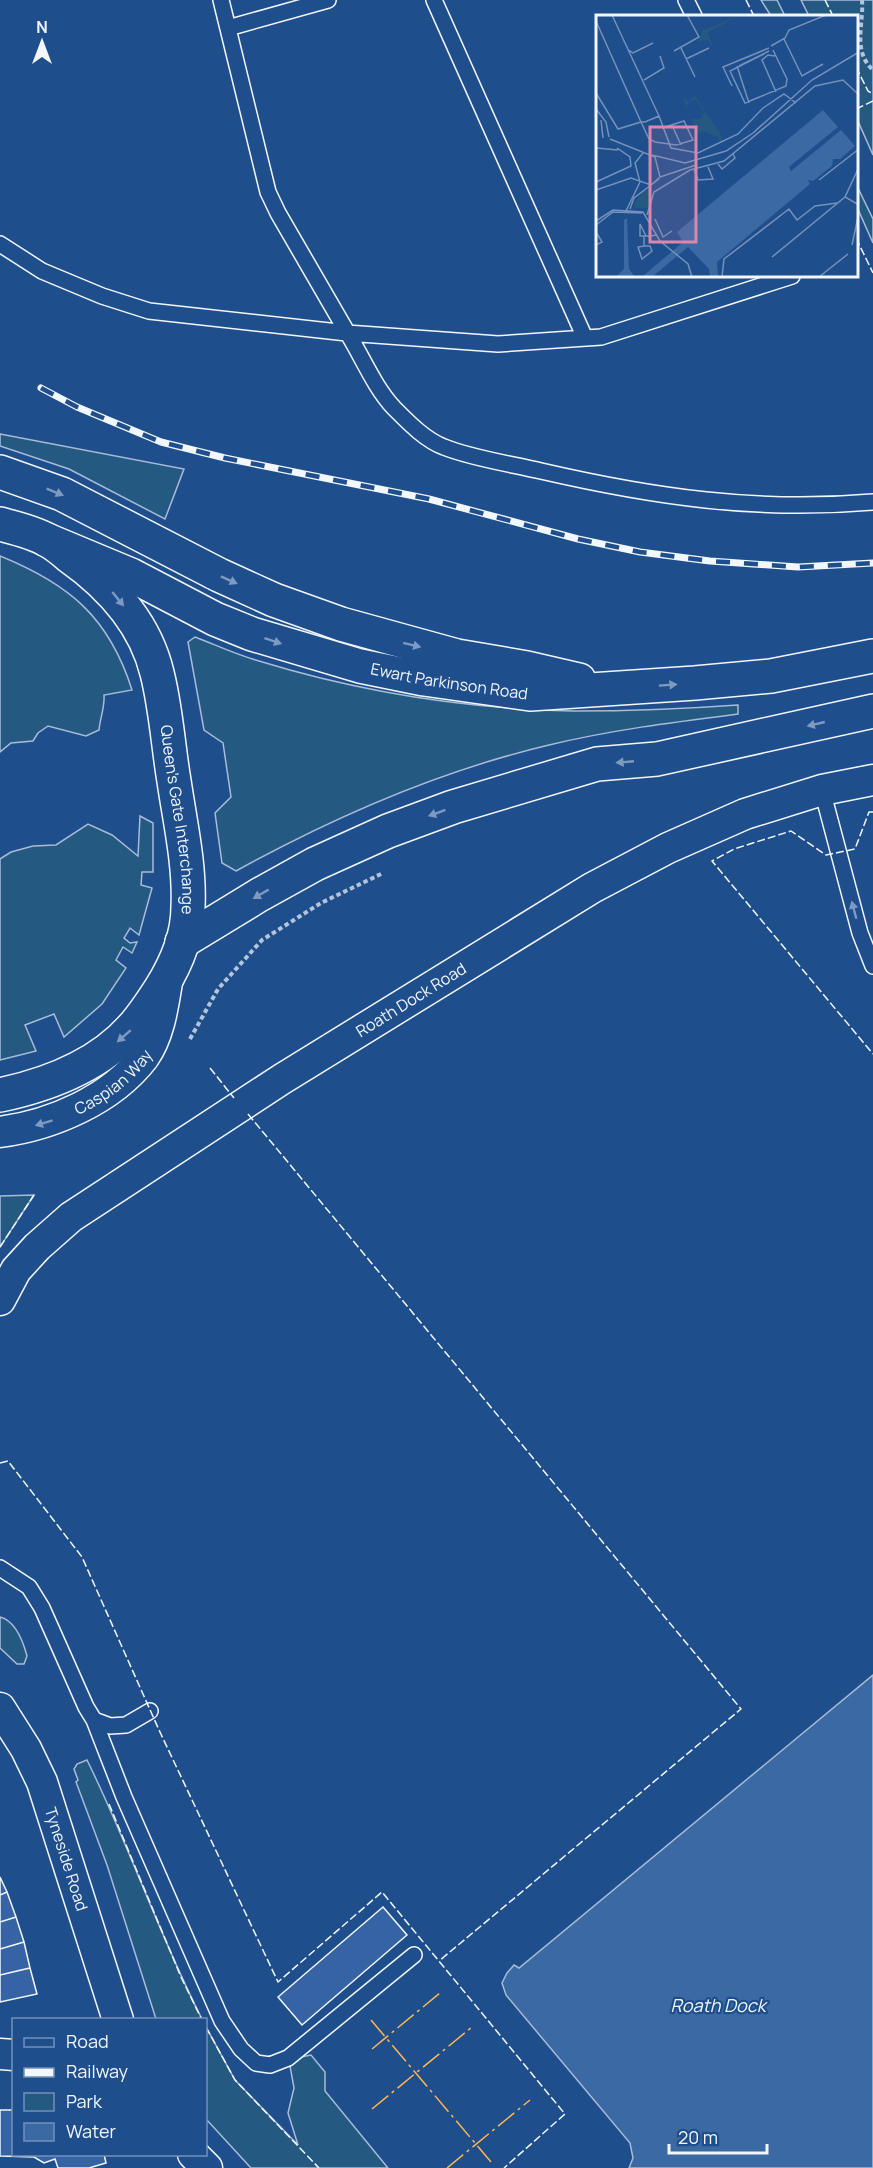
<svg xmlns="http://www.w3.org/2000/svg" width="873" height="2168" font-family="Manrope,sans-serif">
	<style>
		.green { fill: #245a82; stroke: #a8bbd7; stroke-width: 1.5 }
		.water { fill: #3b69a3; stroke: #a8bbd7; stroke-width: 1.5 }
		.building { fill: #3563a3; stroke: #f2f6ff; stroke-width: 1.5 }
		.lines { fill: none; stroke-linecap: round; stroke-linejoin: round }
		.lane-casing { stroke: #f2f6ff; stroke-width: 18 }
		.street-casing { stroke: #f2f6ff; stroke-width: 33 }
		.primary-casing { stroke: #f2f6ff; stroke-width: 36 }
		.path { stroke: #b3c4dc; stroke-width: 4; stroke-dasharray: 4.5 3; stroke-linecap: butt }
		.lane { stroke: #1f4e8c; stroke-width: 15 }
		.street { stroke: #1f4e8c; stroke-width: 30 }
		.primary { stroke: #1f4e8c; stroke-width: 33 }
		.rail-casing { stroke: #f2f6ff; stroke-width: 7 }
		.rail { stroke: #1f4e8c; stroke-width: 4.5; stroke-dasharray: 14; stroke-linecap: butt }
		.fence { stroke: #f2f6ff; stroke-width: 1.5; stroke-dasharray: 8 3; stroke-linecap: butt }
		.power { stroke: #ffb74d; stroke-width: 1.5; stroke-dasharray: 21 4.5 3 4.5; stroke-linecap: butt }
		.oneway { fill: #7e9ac0 }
		.labels { text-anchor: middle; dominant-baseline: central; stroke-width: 4.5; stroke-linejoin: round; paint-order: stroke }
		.street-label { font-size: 16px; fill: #f2f6ff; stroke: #1f4e8c }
		.water-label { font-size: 18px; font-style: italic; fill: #f2f6ff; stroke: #1f4e8c }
		.inset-road { fill: none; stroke: #7391ba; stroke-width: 1.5 }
		.view { fill: #da87ad; fill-opacity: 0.15; stroke: #da87ad; stroke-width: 3 }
		.inset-edge { fill: none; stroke: #f2f6ff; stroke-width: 3 }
	</style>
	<rect width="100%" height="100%" fill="#1f4e8c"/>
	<path class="green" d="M 761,0 L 777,0 L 785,16 L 771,16 Z
		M 801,0 L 873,0 L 873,155 L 857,119 L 856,16 L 809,16 Z
		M 856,184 L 873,219 L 873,243 L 857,207 Z
		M 0,434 L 184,469 L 165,519 L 69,469 L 0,446 Z
		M 0,556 C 69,584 109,617 132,690 L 104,695 C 105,707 100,718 99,730 L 86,736 L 48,726 L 38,733 L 33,741 L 11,743 L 0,752 Z
		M 195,637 C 216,645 237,655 259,661 C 360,692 468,709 574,711 C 629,711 683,709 738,705 L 738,714 C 675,722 611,730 549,745 C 439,771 334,817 236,871 L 222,863 L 215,813 L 231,797 L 223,743 L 204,730 L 188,642 Z
		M 140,816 L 153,823 L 153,872 L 142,872 L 141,885 L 152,888 L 139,935 L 130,928 L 124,938 L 130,943 L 137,942 L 132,953 L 123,947 L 116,960 L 126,968 L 102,1004 L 64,1037 L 54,1014 L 25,1025 L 36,1051 L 0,1060 L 0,859 L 11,852 L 33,846 L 56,845 L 88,824 L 112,835 L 138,856 Z
		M 34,1195 L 0,1247 L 0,1196 Z
		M 0,1617 C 16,1621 23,1641 27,1656 L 24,1664 L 17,1664 L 0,1648 Z
		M 87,1760 C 129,1845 159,1935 202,2019 L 156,2019 L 107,1865 L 76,1782 L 78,1780 L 74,1769 L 77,1764 Z
		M 206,2027 L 235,2080 L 298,2145 L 288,2113 L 294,2088 L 290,2066 L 301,2057 L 311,2055 L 325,2072 L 325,2091 L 388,2168 L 251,2168 L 206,2119 Z"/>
	<path class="water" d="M 873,1675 L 873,2168 L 629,2168 L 633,2158 L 630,2143 L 506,1995 L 502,1983 L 507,1973 L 514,1965 L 519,1968 Z"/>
	<path class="building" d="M 0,1877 L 7,1892 L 0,1895 Z
		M 7,1892 L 16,1917 L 0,1922 L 0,1895 Z
		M 383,1907 L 407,1935 L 302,2025 L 278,1997 Z
		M 16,1917 L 24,1942 L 0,1949 L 0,1922 Z
		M 24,1942 L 30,1968 L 0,1975 L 0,1949 Z
		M 30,1968 L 37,1994 L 0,2002 L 0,1975 Z
		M 0,2110 L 14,2110 L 14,2154 L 104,2154 L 106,2163 L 89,2168 L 58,2168 L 55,2159 L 44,2163 L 34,2157 L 0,2156 Z"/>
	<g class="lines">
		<defs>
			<path id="lane" d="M 221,0 L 268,192 L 278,213 C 302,255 327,297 351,339 C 364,361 376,389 394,408 C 408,422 425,440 444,447 C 471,458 511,464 541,471 C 654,497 757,512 873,502
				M 434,0 L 585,338
				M 686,0 L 694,16
				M 228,28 L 328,0
				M 0,244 L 42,271 L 102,296 L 149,311 L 347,333 L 498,344 L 601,337 L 792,276
				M 822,790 L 860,933 L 873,966
				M 0,1568 L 29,1587 L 42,1608 L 86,1707 L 94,1720 L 110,1726 L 126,1725 L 150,1711
				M 94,1720 L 124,1797 L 222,2021 L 241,2049 L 256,2063 L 270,2065 L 288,2058 L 414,1955"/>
			<g id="street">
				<path id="s1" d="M 0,1132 C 52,1125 111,1100 144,1057 C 159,1036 163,1007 167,982"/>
				<path id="s2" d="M 0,1300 L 16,1270 L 37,1247 L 71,1217 L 282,1079 L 592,888 L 668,848 L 745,814 L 822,790 L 873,780"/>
				<path id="s3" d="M 0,1708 L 26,1749 L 42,1782 L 118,2020"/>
				<path d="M 0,2054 L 14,2055"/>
				<path d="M 193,2154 L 207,2168"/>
			</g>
			<g id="primary">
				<path d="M 0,472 L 62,494 L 219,575 L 274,600 L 341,624 L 457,656 L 527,668 L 579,680"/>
				<path id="s4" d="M 0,524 C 15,528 33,532 47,540 C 55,544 62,550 69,556 C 110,585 145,623 157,673 C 166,708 168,745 174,781 C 180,822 190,865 188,907 C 188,935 176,964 161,988 C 152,1002 143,1016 132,1028 C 99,1065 47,1085 0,1095"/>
				<path id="s5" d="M 47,540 L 131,575 L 215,619 L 252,634 L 360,666 L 424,679 L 530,694 L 695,683 L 771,676 L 873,656"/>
				<path d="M 182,942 L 259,895 L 315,864 L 388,831 L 453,807 L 597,764 L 657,759 L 873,711"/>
			</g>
		</defs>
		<use href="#lane" class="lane-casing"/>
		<use href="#street" class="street-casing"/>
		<use href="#primary" class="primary-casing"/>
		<path class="path" d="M 862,0 C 864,24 852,51 873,70
			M 190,1039 L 218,989 L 262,940 L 321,903 L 383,873"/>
		<use href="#lane" class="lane"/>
		<use href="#street" class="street"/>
		<use href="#primary" class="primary"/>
		<defs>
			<path id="rail" d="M 41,388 L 77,407 L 161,442 L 225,458 L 429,499 L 578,539 L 640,552 L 710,561 L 798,567 L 873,563"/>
		</defs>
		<use href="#rail" class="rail-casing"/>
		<use href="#rail" class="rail"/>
		<path class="fence" d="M 746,0 L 754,16
			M 825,0 L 833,16
			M 856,67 L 868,91 L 873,94
			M 856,109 L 873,101
			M 856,238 L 873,273
			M 873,812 L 869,812 L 855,849 L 826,855 L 791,831 L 734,849 L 712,861 L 873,1054
			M 210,1068 L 234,1098
			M 248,1114 L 741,1709 L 439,1961
			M 0,1247 L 34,1195
			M 0,1463 L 8,1461 L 82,1557 L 159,1730 L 278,1982 L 382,1892 L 565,2114 L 504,2168
			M 109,1804 L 181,1977 L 202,2020
			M 206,2027 L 235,2080 L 319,2168"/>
		<path class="power" d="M 371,2020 L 491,2162
			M 372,2049 L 440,1993
			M 372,2109 L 472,2027
			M 447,2168 L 530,2100"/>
	</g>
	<defs><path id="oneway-solid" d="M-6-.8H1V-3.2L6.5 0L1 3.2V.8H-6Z" transform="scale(1.5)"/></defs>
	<g class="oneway">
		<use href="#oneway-solid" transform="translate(55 492) rotate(22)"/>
		<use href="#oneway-solid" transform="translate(229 580) rotate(24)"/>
		<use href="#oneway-solid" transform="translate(118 599) rotate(51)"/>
		<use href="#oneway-solid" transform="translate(273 641) rotate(18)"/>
		<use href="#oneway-solid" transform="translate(412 645) rotate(14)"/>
		<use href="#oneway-solid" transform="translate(668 685) rotate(-4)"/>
		<use href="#oneway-solid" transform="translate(816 724) rotate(167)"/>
		<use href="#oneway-solid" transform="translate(625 762) rotate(175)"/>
		<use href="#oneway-solid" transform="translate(437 813) rotate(160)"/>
		<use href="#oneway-solid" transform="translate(261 894) rotate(150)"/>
		<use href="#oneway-solid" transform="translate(854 910) rotate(-105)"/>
		<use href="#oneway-solid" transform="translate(124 1036) rotate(139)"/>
		<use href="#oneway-solid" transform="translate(44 1123) rotate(163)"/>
	</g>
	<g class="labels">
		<g class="street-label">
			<text stroke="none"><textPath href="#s5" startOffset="429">Ewart Parkinson Road</textPath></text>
			<text stroke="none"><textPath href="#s4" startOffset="375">Queen's Gate Interchange</textPath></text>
			<text stroke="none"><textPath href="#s2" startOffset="514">Roath Dock Road</textPath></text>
			<text stroke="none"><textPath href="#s1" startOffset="126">Caspian Way</textPath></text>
			<text stroke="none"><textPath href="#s3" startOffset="166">Tyneside Road</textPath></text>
		</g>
		<g class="water-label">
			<text x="718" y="2005">Roath Dock</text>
		</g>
	</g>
	<g transform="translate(596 15)">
		<rect width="262" height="262" fill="#1f4e8c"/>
		<path d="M 145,0 L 112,17 L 116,31 L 112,25 L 102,27 L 106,16 ZM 99,81 L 125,120 L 126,125 L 124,127 L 122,122 L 106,116 L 101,120 L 87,83 L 94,87 L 90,92 L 96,104 L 104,104 L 108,97 L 100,85 L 95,85 L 96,89 L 94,84 ZM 49,175 L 56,175 L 52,193 L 39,193 L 38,188 Z" fill="#245a82"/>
		<path d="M 227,95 L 242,112 L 193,152 L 195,156 L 245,115 L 259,131 L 244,144 L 237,144 L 236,151 L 217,166 L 212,165 L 214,169 L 121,247 L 122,262 L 114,262 L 113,254 L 92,232 L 56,262 L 46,262 L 87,227 L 81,217 ZM 31,203 L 33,254 L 39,262 L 20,262 L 28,254 L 28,205 Z" fill="#3b69a3"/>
		<path class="inset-road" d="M 0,6 L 45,107 L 49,107 L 63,101 L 16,0M 188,24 L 206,61 L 227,49M 175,31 L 189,23 L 193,15 L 230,0M 85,33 L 99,62M 32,35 L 37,38 L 57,28M 78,36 L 103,22 L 91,0M 168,39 L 134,56 L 149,88 L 190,71 L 191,64 L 177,35M 179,41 L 172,40 L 166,45 L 180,77M 90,44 L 113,33M 141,51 L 153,88M 143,51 L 173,36M 48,65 L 68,53 L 64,41M 136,71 L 127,52 L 173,33M 0,78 L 22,114 L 45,107 L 53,124 L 59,127 L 80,130 L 97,125 L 88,106 L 66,113M 0,94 L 10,107 L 13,122M 63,101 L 75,133 L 102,138 L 142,119 L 167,93 L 188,79 L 200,88M 5,105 L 7,123M 76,110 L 85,130M 0,133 L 22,135M 56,140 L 89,148 L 130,136 L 157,118 L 216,65 L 263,37M 122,149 L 126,154 L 139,143 L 137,139M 263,152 L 249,182 L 263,190M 98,154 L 102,165 L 117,164 L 112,152M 64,162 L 100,150M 223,165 L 263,134M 0,167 L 35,151 L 34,142 L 21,133M 44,167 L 39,148 L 47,138M 0,175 L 35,163 L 55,170 L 64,162 L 59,142 L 14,124M 34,194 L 38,183 L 63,164M 30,196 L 44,167M 51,200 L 58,177 L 94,155 L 128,146 L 219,71 L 247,65 L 263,80M 59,204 L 67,222 L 76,216M 0,206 L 17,195 L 47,197 L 64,226 L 92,249 L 96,262M 0,210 L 17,197 L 46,198M 0,217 L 6,227 L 0,230M 50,221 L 44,209 L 44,221 L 55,221 L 60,220M 256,230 L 263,197M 48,231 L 42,232 L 46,244 L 56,236 L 54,231 L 48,231 L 48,221M 176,242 L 249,182M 126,262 L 128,244 L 193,194 L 201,205 L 219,191 L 241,188M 223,262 L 252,239"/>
		<path class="view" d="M 54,112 L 100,112 L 100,227 L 54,227 Z"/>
		<rect width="262" height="262" class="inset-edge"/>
	</g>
	<rect x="12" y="2018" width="195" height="138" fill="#1f4e8c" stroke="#7391ba" stroke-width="1.5"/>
	<rect x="24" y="2038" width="30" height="9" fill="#1f4e8c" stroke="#7391ba" stroke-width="1.5"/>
	<text x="66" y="2048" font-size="18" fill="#f2f6ff">Road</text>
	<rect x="24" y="2068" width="30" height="9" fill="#f2f6ff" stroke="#7391ba" stroke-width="1.5"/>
	<text x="66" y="2078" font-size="18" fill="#f2f6ff">Railway</text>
	<rect x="24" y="2093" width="30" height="18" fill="#245a82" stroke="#7391ba" stroke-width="1.5"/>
	<text x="66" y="2108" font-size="18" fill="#f2f6ff">Park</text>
	<rect x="24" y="2123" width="30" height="18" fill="#3b69a3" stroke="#7391ba" stroke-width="1.5"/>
	<text x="66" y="2138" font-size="18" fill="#f2f6ff">Water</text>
	<g transform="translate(42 42)" stroke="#1f4e8c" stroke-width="4.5" paint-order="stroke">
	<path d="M0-4.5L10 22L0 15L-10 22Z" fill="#f2f6ff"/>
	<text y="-9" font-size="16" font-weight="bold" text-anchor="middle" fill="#f2f6ff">N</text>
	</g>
	<path d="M669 2144v9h98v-9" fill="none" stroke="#f2f6ff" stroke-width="3"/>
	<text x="678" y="2144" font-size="18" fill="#f2f6ff" stroke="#1f4e8c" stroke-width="4.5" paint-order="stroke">20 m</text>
</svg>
